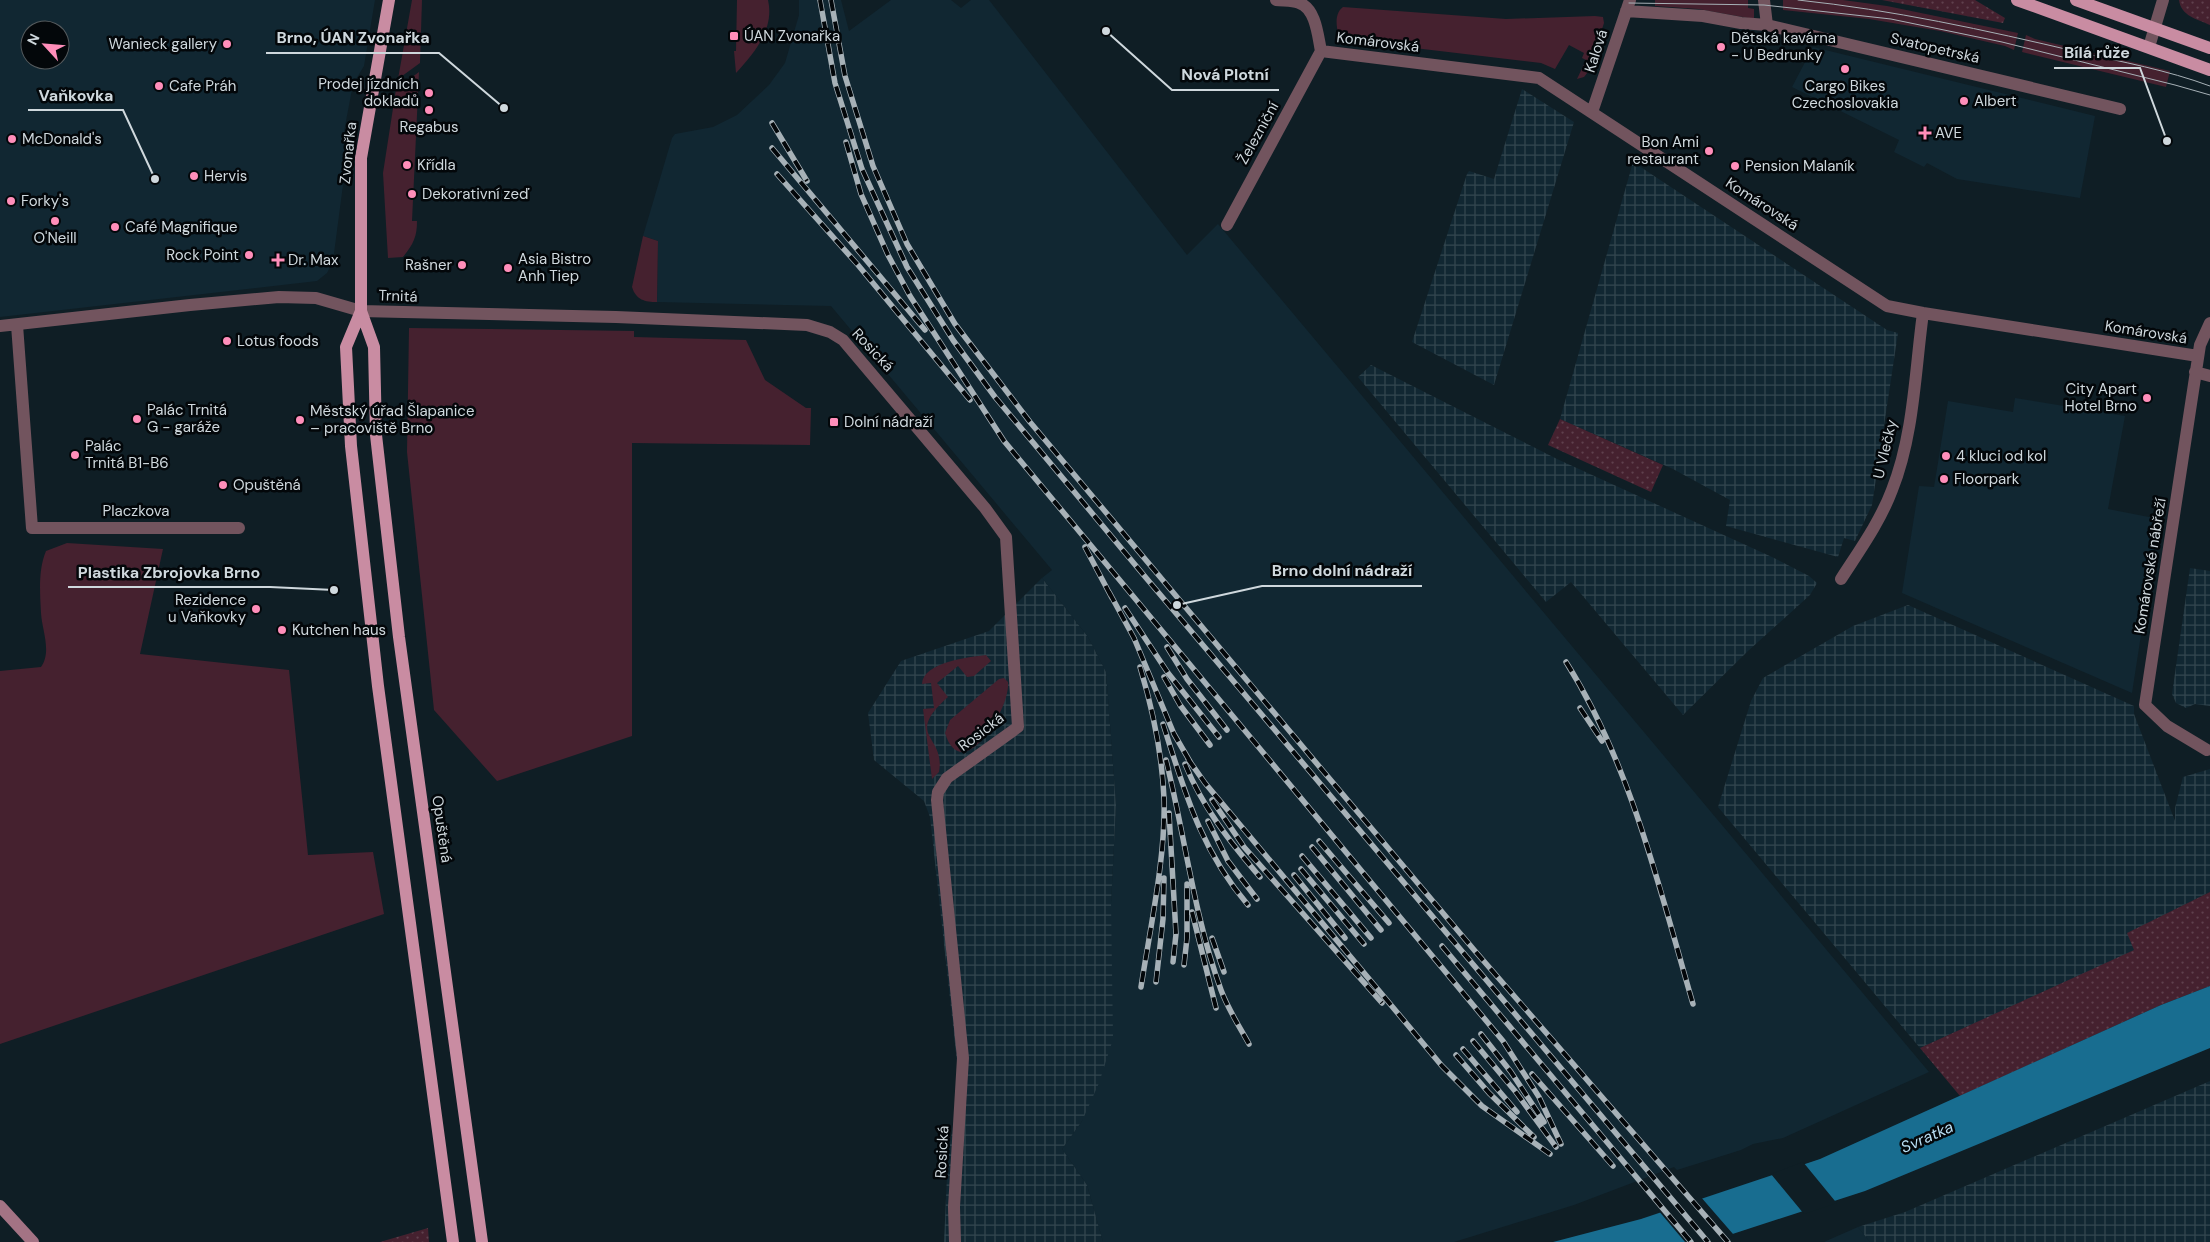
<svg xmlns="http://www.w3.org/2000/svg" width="2210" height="1242" font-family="'DM Sans',sans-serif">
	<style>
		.built { fill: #112732; fill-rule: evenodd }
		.industrial { fill: url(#industrial-grid) }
		.grass { fill: #45212f }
		.park { fill: url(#park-dots) }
		.water { fill: #186d90 }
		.pier { fill: #0f1e25 }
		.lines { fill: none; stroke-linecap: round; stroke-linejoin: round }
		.minor { stroke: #72545e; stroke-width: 12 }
		.secondary { stroke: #a37384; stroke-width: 12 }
		.primary { stroke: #c98ca2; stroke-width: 12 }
		.tram { stroke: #a7b1b7; stroke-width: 1 }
		.rail-casing { stroke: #a7b1b7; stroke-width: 5.5 }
		.rail { stroke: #03070a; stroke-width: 4; stroke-dasharray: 11; stroke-linecap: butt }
		.poi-dot { fill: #ff8eba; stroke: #03070a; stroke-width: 2 }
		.labels { text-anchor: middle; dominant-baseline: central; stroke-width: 5; stroke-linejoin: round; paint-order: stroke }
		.poi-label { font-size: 15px; fill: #cfd8dd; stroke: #03070a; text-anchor: start }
		.street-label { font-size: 15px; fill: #cfd8dd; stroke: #03070a }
		.water-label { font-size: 16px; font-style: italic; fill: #b9dff4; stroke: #03070a }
		.leader { fill: none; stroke: #cfd8dd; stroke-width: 2 }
		.callout-dot { fill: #cfd8dd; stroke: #03070a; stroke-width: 2 }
		.callout-label { font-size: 16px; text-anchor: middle; font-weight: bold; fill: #cfd8dd; stroke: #03070a; stroke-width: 5; stroke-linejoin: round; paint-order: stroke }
	</style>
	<defs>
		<pattern id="industrial-grid" width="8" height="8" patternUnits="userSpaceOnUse" patternTransform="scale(1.25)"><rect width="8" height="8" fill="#112732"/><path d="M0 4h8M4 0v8" fill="none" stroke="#33464f"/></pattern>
		<pattern id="park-dots" width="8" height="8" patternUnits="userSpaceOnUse" patternTransform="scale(1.25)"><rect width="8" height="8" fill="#45212f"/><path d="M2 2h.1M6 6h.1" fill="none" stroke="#5f404d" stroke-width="1.8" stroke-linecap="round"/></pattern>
	</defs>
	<rect width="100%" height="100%" fill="#0f1e25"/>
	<path class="built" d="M 0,0 L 375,0 L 364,66 L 353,84 L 343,137 L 348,147 L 333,261 L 327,273 L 317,281 L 0,317 ZM 30,30 L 60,30 L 60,60 L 30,60 Z
		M 799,0 L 841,0 L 849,31 L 891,0 L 951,0 L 961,8 L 971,0 L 989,0 L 1187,255 L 1218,224 L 1929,1072 L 1783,1138 L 1753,1144 L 1741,1150 L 1677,1170 L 1674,1167 L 1574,1205 L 1454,1242 L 1103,1242 L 1087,1185 L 1062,1149 L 1082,1121 L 1111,903 L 1116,805 L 1106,672 L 1088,637 L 1042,578 L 1052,570 L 831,306 L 657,302 L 658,241 L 643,236 L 672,138 L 675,134 L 713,127 L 737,115 L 769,85 L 785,63 L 799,15 Z
		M 1813,47 L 2095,116 L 2080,198 L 1957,179 L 1927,163 L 1924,167 L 1894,152 L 1899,140 L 1792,87 Z
		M 2015,398 L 2125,416 L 2108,509 L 2159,519 L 2132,693 L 1902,593 L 1919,486 L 1934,487 L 1948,401 L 2013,412 Z
		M 1858,1227 L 1870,1242 L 1824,1242 L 1826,1241 Z"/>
	<path class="industrial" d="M 1522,89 L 1574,122 L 1494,385 L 1412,342 L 1467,174 L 1469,171 L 1494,179 Z
		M 1633,162 L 1887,330 L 1898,333 L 1872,505 L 1855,541 L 1844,538 L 1838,557 L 1726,526 L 1730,500 L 1673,469 L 1560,419 Z
		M 1371,365 L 1557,459 L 1772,557 L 1809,576 L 1817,583 L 1810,595 L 1748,651 L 1683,715 L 1571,582 L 1546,602 L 1358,377 Z
		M 2190,568 L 2210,571 L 2210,706 L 2195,704 L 2186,708 L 2176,703 L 2172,694 Z
		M 1042,578 L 1088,637 L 1106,672 L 1116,805 L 1111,903 L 1113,1039 L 1099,1083 L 1082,1121 L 1062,1149 L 1087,1185 L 1103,1242 L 944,1242 L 948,1154 L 960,1089 L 930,817 L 924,801 L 874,760 L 868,713 L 901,661 L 989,631 Z
		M 1908,605 L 2134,706 L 2134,714 L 2175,821 L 2175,808 L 2183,777 L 2210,769 L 2210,892 L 2128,933 L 2135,950 L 1920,1048 L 1718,807 L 1751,701 L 1763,678 L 1853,626 Z
		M 2210,1081 L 2210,1242 L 1870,1242 L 1858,1227 L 1905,1212 Z"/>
	<path class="grass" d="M 412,0 L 422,0 L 420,63 L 398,79 Z
		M 737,0 L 768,0 C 775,29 753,55 736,73 L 734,51 L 736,51 Z
		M 1655,0 L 1748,0 L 1748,8 L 1754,9 L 1754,19 L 1698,9 L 1655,6 Z
		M 1783,0 L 1843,0 L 1887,6 L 2018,33 L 2014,50 L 2005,46 L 1940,31 L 1869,19 L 1783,10 Z
		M 1343,7 L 1506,19 L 1595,16 L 1603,17 L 1604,23 L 1588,72 L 1584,77 L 1577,79 L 1586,60 L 1582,58 L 1584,53 L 1569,45 L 1555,69 L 1541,63 L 1347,40 L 1338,33 C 1336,24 1335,13 1343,7 Z
		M 2026,35 L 2035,39 L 2170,71 L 2166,87 L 2022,52 Z
		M 419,72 L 412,221 L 417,221 C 417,238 413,244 403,257 L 388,258 L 383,173 L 396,89 Z
		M 643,236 L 658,241 L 657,302 C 645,302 636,300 632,287 Z
		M 409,328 L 634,331 L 634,337 L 746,340 L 765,380 L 806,408 L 811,408 L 810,445 L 632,443 L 632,736 L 497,781 L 434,710 L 407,452 Z
		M 67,543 L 163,549 L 140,654 L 289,670 L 308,855 L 373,852 L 384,914 L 0,1044 L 0,671 L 41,667 C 52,652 42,630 41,613 C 40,593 38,570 46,551 Z
		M 986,655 L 991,661 L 974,676 L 967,677 L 958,666 L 937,683 L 948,697 C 903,737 946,735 939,772 L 932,779 L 923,709 L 934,708 L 931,683 L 922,684 C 923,662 969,657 986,655 Z
		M 1004,678 L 1008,682 C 1011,708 962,788 945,733 L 950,720 L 999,679 Z"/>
	<path class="park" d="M 1882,0 L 1975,0 L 2005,18 L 2003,23 Z
		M 2179,0 L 2210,0 L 2210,25 C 2197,19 2181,16 2179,0 Z
		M 1560,419 L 1663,465 L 1651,492 L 1548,445 Z
		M 2210,892 L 2210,986 L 2161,1005 L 1960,1096 L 1920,1048 L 2134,950 L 2127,933 Z
		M 428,1228 L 429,1242 L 380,1242 Z"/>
	<path class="water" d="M 2210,986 L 2210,1048 L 1865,1191 L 1708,1242 L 1553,1242 L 1641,1219 L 1820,1159 L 2161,1005 Z"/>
	<path class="pier" d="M 1803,1162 L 1835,1201 L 1837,1203 L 1804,1214 L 1771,1174 Z
		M 1700,1196 L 1733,1234 L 1735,1236 L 1716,1242 L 1685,1242 L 1658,1210 Z"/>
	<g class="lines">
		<path class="minor" d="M 1764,0 L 1767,25
			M 1626,11 L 1703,16 L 1741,23 L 1767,25 L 2120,109
			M 2149,47 L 2163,0
			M 1321,51 L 1539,78 L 1887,306 L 1923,313 L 2198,356
			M 1592,112 L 1630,0
			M 1227,225 L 1321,51 C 1318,37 1316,8 1299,3 C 1293,0 1283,1 1276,0
			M 17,325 L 32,528 L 239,528
			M 0,326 L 190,305 L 279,297 L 316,298 L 361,311 L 616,317 L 807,325 L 830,332 L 843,340 L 985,508 L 1006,537 L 1018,727 L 947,778 L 938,792 L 937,800 L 963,1058 L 954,1207 L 955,1242
			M 2195,372 L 2210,376
			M 1841,579 C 1859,551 1880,522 1892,490 C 1914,435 1915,371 1923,313
			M 2207,750 L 2167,726 L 2145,705 L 2200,345 L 2210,323"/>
		<path class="secondary" d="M 0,1206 L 33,1242"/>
		<path class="primary" d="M 389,0 L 361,158 L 361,311 L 374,347 L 376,435 L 399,637 L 482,1242
			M 2017,0 L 2210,70
			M 2076,0 L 2210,48
			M 361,311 L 346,347 L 351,446 L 378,686 L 453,1242"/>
		<path class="tram" d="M 1798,0 C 1893,10 1985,30 2078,52 C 2122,62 2167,70 2210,86
			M 1629,3 L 1764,5 L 1891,19 L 2002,42 L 2175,85 L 2210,95"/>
		<defs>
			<path id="rail" d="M 820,0 L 835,83 L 862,169 L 907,267 L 953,340 L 995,397 L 1147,579 L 1708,1242
				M 831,0 L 845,76 L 873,166 L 907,244 L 955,324 L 1030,422 L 1318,765 L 1475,951 L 1728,1242
				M 772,123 L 807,181
				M 846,142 L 861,194 L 888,255 L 910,296 L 1004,441 L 1503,1041 L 1539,1097 L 1561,1144
				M 772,148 L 925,330
				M 777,174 L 858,265 L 970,400
				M 1085,547 L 1112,598
				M 1109,592 L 1134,638 L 1174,734 L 1192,765
				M 1125,608 L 1168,673 L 1219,737
				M 1167,647 L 1187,679 L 1227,730
				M 1566,662 C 1631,765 1659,887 1693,1004
				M 1140,667 C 1153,710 1162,754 1164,798 C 1166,856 1150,929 1141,987
				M 1164,677 L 1180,705 L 1210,745
				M 1580,708 L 1602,741
				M 1163,724 C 1185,792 1200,849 1248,905
				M 1188,759 L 1205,783 L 1442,1066 L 1482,1106 L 1550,1154
				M 1166,760 C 1185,836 1194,916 1221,990 C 1228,1009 1239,1026 1249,1044
				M 1185,764 C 1203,808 1230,842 1260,877
				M 1212,800 L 1244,847 L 1382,1003
				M 1169,813 L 1176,934 L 1173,962
				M 1208,821 L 1228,861 L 1257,899
				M 1319,841 L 1389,923
				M 1312,847 L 1381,930
				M 1302,856 L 1371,938
				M 1301,869 L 1364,944
				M 1294,875 L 1345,938
				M 1192,912 L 1216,1008
				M 1212,938 L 1224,972
				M 1442,946 L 1691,1242
				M 1184,965 L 1187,938 L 1187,884
				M 1156,982 L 1163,919 L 1164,878
				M 1481,1034 L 1511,1072 L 1544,1122
				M 1473,1041 L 1515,1091 L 1556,1147
				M 1463,1049 L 1517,1112
				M 1456,1055 L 1489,1093 L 1534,1137
				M 1532,1074 L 1613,1166"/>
		</defs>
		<use href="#rail" class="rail-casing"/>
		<use href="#rail" class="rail"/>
	</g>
	<g class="poi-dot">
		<rect x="729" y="31" width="10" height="10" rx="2.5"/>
		<circle cx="227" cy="44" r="5"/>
		<circle cx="1721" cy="47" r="5"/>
		<circle cx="1845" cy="69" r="5"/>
		<circle cx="159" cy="86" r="5"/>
		<circle cx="429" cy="93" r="5"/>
		<circle cx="1964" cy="101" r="5"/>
		<circle cx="429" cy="110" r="5"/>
		<path d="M1922.5 125.5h5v5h5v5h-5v5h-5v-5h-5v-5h5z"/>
		<circle cx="12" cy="139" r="5"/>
		<circle cx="1709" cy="151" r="5"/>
		<circle cx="407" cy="165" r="5"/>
		<circle cx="1735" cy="166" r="5"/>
		<circle cx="194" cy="176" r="5"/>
		<circle cx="412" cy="194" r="5"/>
		<circle cx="11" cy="201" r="5"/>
		<circle cx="55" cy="221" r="5"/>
		<circle cx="115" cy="227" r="5"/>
		<circle cx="249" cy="255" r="5"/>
		<path d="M275.5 252.5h5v5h5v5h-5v5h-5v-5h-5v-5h5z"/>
		<circle cx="462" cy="265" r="5"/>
		<circle cx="508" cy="268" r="5"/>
		<circle cx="227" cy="341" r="5"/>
		<circle cx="2147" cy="398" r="5"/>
		<circle cx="137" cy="419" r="5"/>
		<circle cx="300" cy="420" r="5"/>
		<rect x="829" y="417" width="10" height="10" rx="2.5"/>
		<circle cx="75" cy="455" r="5"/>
		<circle cx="1946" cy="456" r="5"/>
		<circle cx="1944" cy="479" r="5"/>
		<circle cx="223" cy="485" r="5"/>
		<circle cx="256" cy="609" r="5"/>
		<circle cx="282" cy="630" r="5"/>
	</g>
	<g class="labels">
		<g class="poi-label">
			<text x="744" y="36">ÚAN Zvonařka</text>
			<text x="1731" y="38">Dětská kavárna<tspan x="1731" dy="17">- U Bedrunky</tspan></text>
			<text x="217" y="44" text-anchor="end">Wanieck gallery</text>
			<text x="419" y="84" text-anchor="end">Prodej jízdních<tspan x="419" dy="17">dokladů</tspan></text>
			<text x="169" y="86">Cafe Práh</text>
			<text x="1845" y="86" text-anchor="middle">Cargo Bikes<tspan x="1845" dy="17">Czechoslovakia</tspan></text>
			<text x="1974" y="101">Albert</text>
			<text x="429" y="127" text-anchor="middle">Regabus</text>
			<text x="1935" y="133">AVE</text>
			<text x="22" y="139">McDonald's</text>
			<text x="1699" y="142" text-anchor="end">Bon Ami<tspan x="1699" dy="17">restaurant</tspan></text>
			<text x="417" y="165">Křídla</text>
			<text x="1745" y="166">Pension Malaník</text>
			<text x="204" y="176">Hervis</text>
			<text x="422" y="194">Dekorativní zeď</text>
			<text x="21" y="201">Forky's</text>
			<text x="125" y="227">Café Magnifique</text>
			<text x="55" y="238" text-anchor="middle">O'Neill</text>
			<text x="239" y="255" text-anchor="end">Rock Point</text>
			<text x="518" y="259">Asia Bistro<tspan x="518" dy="17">Anh Tiep</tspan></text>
			<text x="288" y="260">Dr. Max</text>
			<text x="452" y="265" text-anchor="end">Rašner</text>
			<text x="237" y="341">Lotus foods</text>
			<text x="2137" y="389" text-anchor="end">City Apart<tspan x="2137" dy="17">Hotel Brno</tspan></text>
			<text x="147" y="410">Palác Trnitá<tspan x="147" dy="17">G - garáže</tspan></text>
			<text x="310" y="411">Městský úřad Šlapanice<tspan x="310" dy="17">– pracoviště Brno</tspan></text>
			<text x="844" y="422">Dolní nádraží</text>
			<text x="85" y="446">Palác<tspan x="85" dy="17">Trnitá B1-B6</tspan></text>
			<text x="1956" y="456">4 kluci od kol</text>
			<text x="1954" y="479">Floorpark</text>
			<text x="233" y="485">Opuštěná</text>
			<text x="246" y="600" text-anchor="end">Rezidence<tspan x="246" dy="17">u Vaňkovky</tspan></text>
			<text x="292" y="630">Kutchen haus</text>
		</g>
		<g class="street-label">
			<text transform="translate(1378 42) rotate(7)">Komárovská</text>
			<text transform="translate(1935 48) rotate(13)">Svatopetrská</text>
			<text transform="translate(1596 51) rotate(-72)">Kalová</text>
			<text transform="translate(1258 133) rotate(-61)">Železniční</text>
			<text transform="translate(348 153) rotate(-84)">Zvonařka</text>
			<text transform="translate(1762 204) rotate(33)">Komárovská</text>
			<text transform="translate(398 296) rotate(2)">Trnitá</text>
			<text transform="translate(2146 332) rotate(9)">Komárovská</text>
			<text transform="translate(873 350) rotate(47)">Rosická</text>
			<text transform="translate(1885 449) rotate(-77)">U Vlečky</text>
			<text x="136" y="511">Placzkova</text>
			<text transform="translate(2150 566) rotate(-81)">Komárovské nábřeží</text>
			<text transform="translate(981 732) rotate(-37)">Rosická</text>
			<text transform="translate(442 829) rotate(82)">Opuštěná</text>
			<text transform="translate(942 1152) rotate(-87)">Rosická</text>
		</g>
		<g class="water-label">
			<text transform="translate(1927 1137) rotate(-24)">Svratka</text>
		</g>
	</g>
	<path class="leader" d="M504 108L439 53H266M2167 141L2140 68H2054M1106 31L1172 90H1279M155 179L123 110H28M1177 605L1262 586H1422M334 590L270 587H68"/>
	<g class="callout-dot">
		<circle cx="504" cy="108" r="5"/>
		<circle cx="2167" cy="141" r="5"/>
		<circle cx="1106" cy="31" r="5"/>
		<circle cx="155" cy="179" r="5"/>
		<circle cx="1177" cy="605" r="5"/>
		<circle cx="334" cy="590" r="5"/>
	</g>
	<g class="callout-label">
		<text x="353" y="43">Brno, ÚAN Zvonařka</text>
		<text x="2097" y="58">Bílá růže</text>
		<text x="1225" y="80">Nová Plotní</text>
		<text x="76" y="101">Vaňkovka</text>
		<text x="1342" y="576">Brno dolní nádraží</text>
		<text x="169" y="578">Plastika Zbrojovka Brno</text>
	</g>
	<g transform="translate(45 45) rotate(296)"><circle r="24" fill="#03070a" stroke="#555b5e"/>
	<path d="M0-4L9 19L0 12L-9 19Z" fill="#ff8eba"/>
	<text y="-8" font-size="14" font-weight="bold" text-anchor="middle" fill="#cfd8dd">N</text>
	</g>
</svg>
